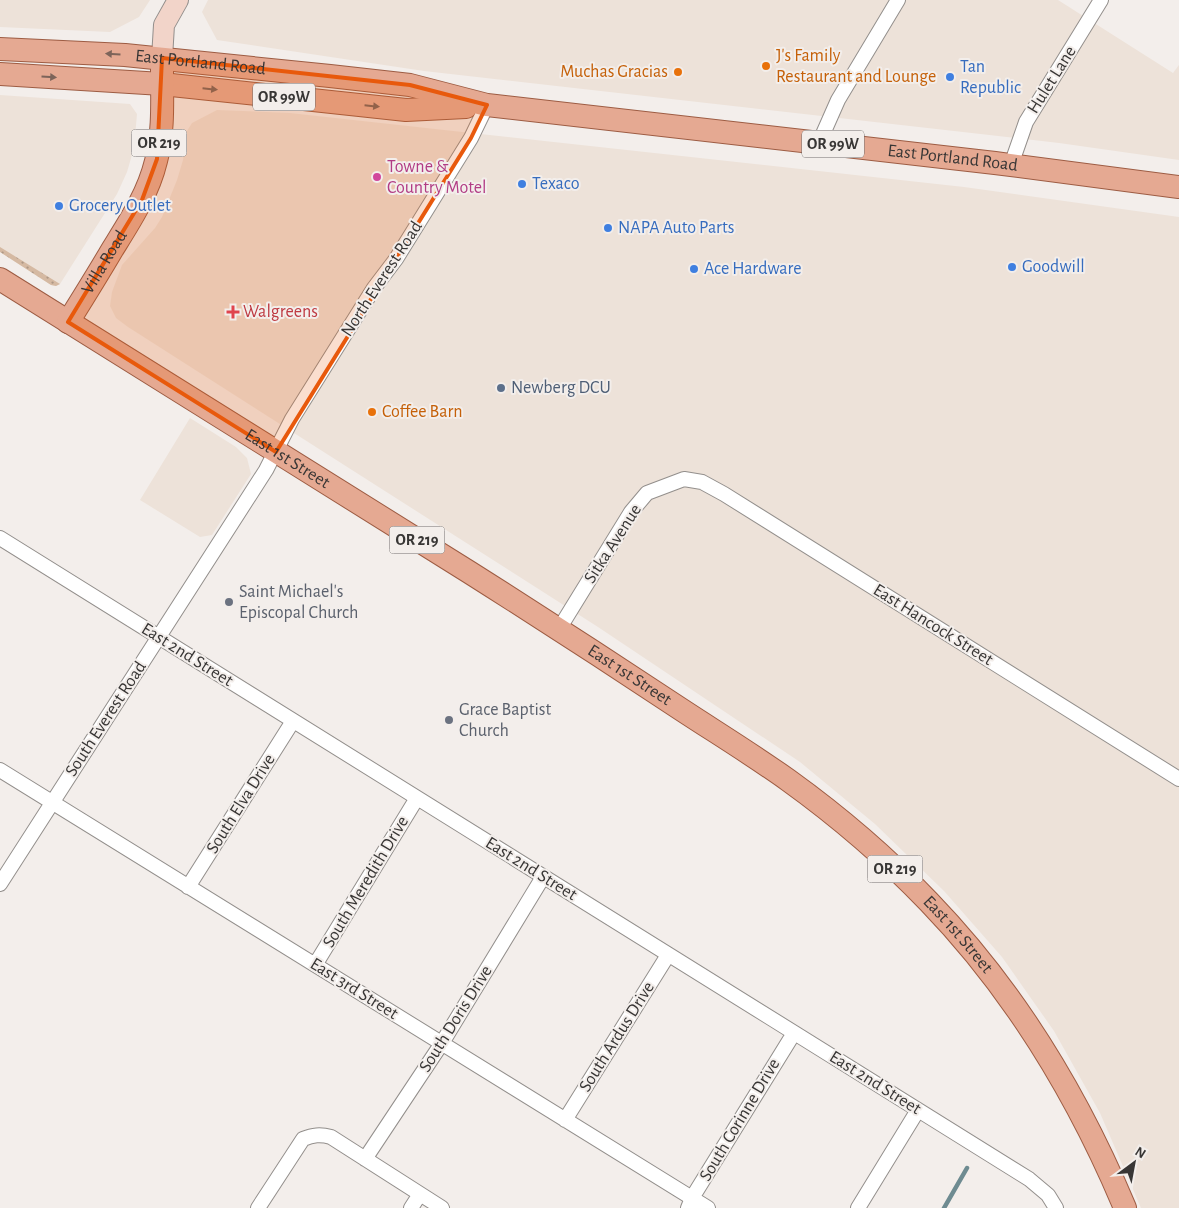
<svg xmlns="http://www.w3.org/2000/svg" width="1179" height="1208" font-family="'Alegreya Sans',sans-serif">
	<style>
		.built { fill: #ede2d9 }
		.grass { fill: url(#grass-dots) }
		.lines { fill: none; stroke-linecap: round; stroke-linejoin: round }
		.stream { stroke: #6e8b91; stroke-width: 4.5 }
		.street-casing { stroke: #938f8c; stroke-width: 16 }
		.secondary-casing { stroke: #938f8c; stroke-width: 22 }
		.primary-casing { stroke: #9d5c43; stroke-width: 24 }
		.street { stroke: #fff; stroke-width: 14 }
		.secondary { stroke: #f2d4c9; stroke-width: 20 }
		.primary { stroke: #e5a992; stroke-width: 22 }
		.oneway { fill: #7d645a }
		.marked { fill: #e8590c; fill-opacity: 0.2; stroke: #e8590c; stroke-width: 4; stroke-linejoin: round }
		.food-dot { fill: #e8710a; stroke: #f3eeeb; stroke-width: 2 }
		.shop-dot { fill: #3f7fe0; stroke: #f3eeeb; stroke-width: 2 }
		.hotel-dot { fill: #d1479c; stroke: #f3eeeb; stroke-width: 2 }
		.health-dot { fill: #e0444e; stroke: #f3eeeb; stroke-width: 2 }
		.service-dot { fill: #5c6f8a; stroke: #f3eeeb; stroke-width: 2 }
		.worship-dot { fill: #6b7280; stroke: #f3eeeb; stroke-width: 2 }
		.labels { text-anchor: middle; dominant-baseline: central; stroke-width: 4; stroke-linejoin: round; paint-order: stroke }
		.shield { fill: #f3eeeb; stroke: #706d6c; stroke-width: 1 }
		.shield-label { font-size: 16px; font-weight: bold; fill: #383635 }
		.food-label { font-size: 18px; fill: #c56008; stroke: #f3eeeb; text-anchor: start }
		.street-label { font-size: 18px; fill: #383635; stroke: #f3eeeb }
		.shop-label { font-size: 18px; fill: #366cbe; stroke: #f3eeeb; text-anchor: start }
		.hotel-label { font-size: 18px; fill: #b23c85; stroke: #f3eeeb; text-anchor: start }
		.health-label { font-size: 18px; fill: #be3a42; stroke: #f3eeeb; text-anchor: start }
		.service-label { font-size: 18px; fill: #4e5e75; stroke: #f3eeeb; text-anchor: start }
		.worship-label { font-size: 18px; fill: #5b616d; stroke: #f3eeeb; text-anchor: start }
	</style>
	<defs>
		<pattern id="grass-dots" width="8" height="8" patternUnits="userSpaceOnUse" patternTransform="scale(1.25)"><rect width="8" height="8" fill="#d5b9a2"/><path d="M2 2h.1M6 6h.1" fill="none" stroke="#ae9785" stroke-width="1.8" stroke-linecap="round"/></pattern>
	</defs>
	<rect width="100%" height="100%" fill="#f3eeeb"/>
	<path class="built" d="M 0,0 L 150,0 L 139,17 L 110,32 L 0,27 Z
		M 208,0 L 1058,0 L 1173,73 L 1179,65 L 1179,160 L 1059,143 L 424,71 L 217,40 L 202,12 Z
		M 0,95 L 130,104 L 137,114 L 134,148 L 127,172 L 117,194 L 60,284 L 56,286 L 51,285 L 0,252 Z
		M 217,110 L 290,113 L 964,187 L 1179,217 L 1179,1208 L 1141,1208 L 1100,1113 L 1054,1031 L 1002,957 L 944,891 L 875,824 L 800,762 L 598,627 L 128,327 L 116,318 L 110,306 L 112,292 L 122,265 L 155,228 L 162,217 L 177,180 L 183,160 L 187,131 L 192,123 Z
		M 190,418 L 236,447 L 247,458 L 251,474 L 212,535 L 200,537 L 140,500 Z"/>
	<path class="grass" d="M 0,247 L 60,284 L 56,286 L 51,285 L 0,252 Z"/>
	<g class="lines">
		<path class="stream" d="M 944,1208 L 967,1168"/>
		<defs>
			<path id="street" d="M 819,143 L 838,100 L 898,0
				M 1011,165 L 1026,122 L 1101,0
				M 0,538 L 1029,1179 L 1048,1195 L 1056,1208
				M 559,629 L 631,512 L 647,493 L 684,479 L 702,482 L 724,494 L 1179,779
				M 0,770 L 708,1208
				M 0,884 L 266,470 L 292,419 L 374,288 L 396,259 L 471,138 L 487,105
				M 188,887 L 293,721
				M 315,965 L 417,798
				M 565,1120 L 668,955
				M 365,1159 L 442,1043 L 543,877
				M 258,1208 L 303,1139 C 313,1135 320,1134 331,1137 L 442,1208
				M 411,1208 L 420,1194
				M 688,1208 L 692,1198 L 794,1033
				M 858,1208 L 918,1110"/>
			<path id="secondary" d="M 162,58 L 164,25 L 178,0"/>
			<g id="primary">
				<path id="s1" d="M 0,49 L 125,55 L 330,76 L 410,85 L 487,105 L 995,163 L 1179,187"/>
				<path d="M 0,74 L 162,84 L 406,110 L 466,107"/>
				<path id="s2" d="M 0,279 C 156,377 312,475 469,572 C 540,617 611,663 682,710 C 717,733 753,755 788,780 C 838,816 886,857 929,902 C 1014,990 1078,1096 1125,1208"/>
				<path id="s3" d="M 68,322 C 83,298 98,274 112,250 C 130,221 148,194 156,161 C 164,131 162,100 162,69"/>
			</g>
		</defs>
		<use href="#street" class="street-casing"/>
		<use href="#secondary" class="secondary-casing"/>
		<use href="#primary" class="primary-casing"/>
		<use href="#street" class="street"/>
		<use href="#secondary" class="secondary"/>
		<use href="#primary" class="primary"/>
	</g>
	<defs><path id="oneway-solid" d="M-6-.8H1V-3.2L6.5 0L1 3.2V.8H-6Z" transform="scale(1.25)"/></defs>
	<g class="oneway">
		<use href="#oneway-solid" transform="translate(113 54) rotate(-177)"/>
		<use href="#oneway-solid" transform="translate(49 77) rotate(3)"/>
		<use href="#oneway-solid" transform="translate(210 89) rotate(6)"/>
		<use href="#oneway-solid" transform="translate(372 106) rotate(6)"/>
	</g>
	<path class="marked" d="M 162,58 L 410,85 L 487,105 L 471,138 L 276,452 L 68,322 L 142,200 L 157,159 Z"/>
	<g class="food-dot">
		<circle cx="766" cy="66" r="5"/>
		<circle cx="678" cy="72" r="5"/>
		<circle cx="372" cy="412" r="5"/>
	</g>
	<g class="shop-dot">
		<circle cx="950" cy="77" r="5"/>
		<circle cx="522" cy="184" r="5"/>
		<circle cx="59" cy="206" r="5"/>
		<circle cx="608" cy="228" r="5"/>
		<circle cx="1012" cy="267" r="5"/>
		<circle cx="694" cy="269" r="5"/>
	</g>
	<circle class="hotel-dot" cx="377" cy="177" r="5"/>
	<path class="health-dot" d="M230.5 304.5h5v5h5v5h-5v5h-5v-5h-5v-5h5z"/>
	<circle class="service-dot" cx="501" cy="388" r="5"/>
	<g class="worship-dot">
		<circle cx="229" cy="602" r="5"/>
		<circle cx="449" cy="720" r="5"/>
	</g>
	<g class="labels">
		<g class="shield">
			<rect x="253" y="83.5" width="62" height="27" rx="4"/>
			<rect x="131.5" y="129.5" width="55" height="27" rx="4"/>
			<rect x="802" y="130.5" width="62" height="27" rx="4"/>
			<rect x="389.5" y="526.5" width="55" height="27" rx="4"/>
			<rect x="867.5" y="855.5" width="55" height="27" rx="4"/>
		</g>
		<g class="shield-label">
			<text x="284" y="97">OR 99W</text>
			<text x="159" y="143">OR 219</text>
			<text x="833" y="144">OR 99W</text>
			<text x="417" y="540">OR 219</text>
			<text x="895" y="869">OR 219</text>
		</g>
		<g class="food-label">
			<text x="776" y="56">J's Family<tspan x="776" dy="21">Restaurant and Lounge</tspan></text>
			<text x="668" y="72" text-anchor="end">Muchas Gracias</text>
			<text x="382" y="412">Coffee Barn</text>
		</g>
		<g class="street-label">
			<text stroke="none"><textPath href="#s1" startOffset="201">East Portland Road</textPath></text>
			<text transform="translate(1052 80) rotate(-58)">Hulet Lane</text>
			<text stroke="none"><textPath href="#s1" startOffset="960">East Portland Road</textPath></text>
			<text stroke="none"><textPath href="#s3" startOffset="70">Villa Road</textPath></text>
			<text transform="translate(382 279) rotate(-57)">North Everest Road</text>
			<text stroke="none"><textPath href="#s2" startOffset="339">East 1st Street</textPath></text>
			<text transform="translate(613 544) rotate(-57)">Sitka Avenue</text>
			<text transform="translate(933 625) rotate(32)">East Hancock Street</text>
			<text transform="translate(187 655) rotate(32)">East 2nd Street</text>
			<text stroke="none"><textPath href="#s2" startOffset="744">East 1st Street</textPath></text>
			<text transform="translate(106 719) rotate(-57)">South Everest Road</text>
			<text transform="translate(241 804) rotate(-58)">South Elva Drive</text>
			<text transform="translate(531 869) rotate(32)">East 2nd Street</text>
			<text transform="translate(366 882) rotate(-59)">South Meredith Drive</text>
			<text stroke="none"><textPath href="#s2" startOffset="1164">East 1st Street</textPath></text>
			<text transform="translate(354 989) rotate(32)">East 3rd Street</text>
			<text transform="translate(456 1019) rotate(-58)">South Doris Drive</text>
			<text transform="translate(617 1037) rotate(-58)">South Ardus Drive</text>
			<text transform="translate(875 1083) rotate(32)">East 2nd Street</text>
			<text transform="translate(740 1120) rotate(-59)">South Corinne Drive</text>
		</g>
		<g class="shop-label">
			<text x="960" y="67">Tan<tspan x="960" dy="21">Republic</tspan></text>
			<text x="532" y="184">Texaco</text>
			<text x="69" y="206">Grocery Outlet</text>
			<text x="618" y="228">NAPA Auto Parts</text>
			<text x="1022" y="267">Goodwill</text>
			<text x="704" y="269">Ace Hardware</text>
		</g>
		<g class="hotel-label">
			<text x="387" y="167">Towne &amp;<tspan x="387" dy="21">Country Motel</tspan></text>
		</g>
		<g class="health-label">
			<text x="243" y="312">Walgreens</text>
		</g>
		<g class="service-label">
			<text x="511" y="388">Newberg DCU</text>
		</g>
		<g class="worship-label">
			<text x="239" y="592">Saint Michael's<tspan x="239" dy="21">Episcopal Church</tspan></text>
			<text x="459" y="710">Grace Baptist<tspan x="459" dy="21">Church</tspan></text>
		</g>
	</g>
	<g transform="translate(1134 1163) rotate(32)" stroke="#f3eeeb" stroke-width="4" paint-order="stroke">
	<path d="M0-4L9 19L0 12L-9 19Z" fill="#383635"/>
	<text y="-8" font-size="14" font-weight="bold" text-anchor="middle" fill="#383635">N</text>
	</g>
</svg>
